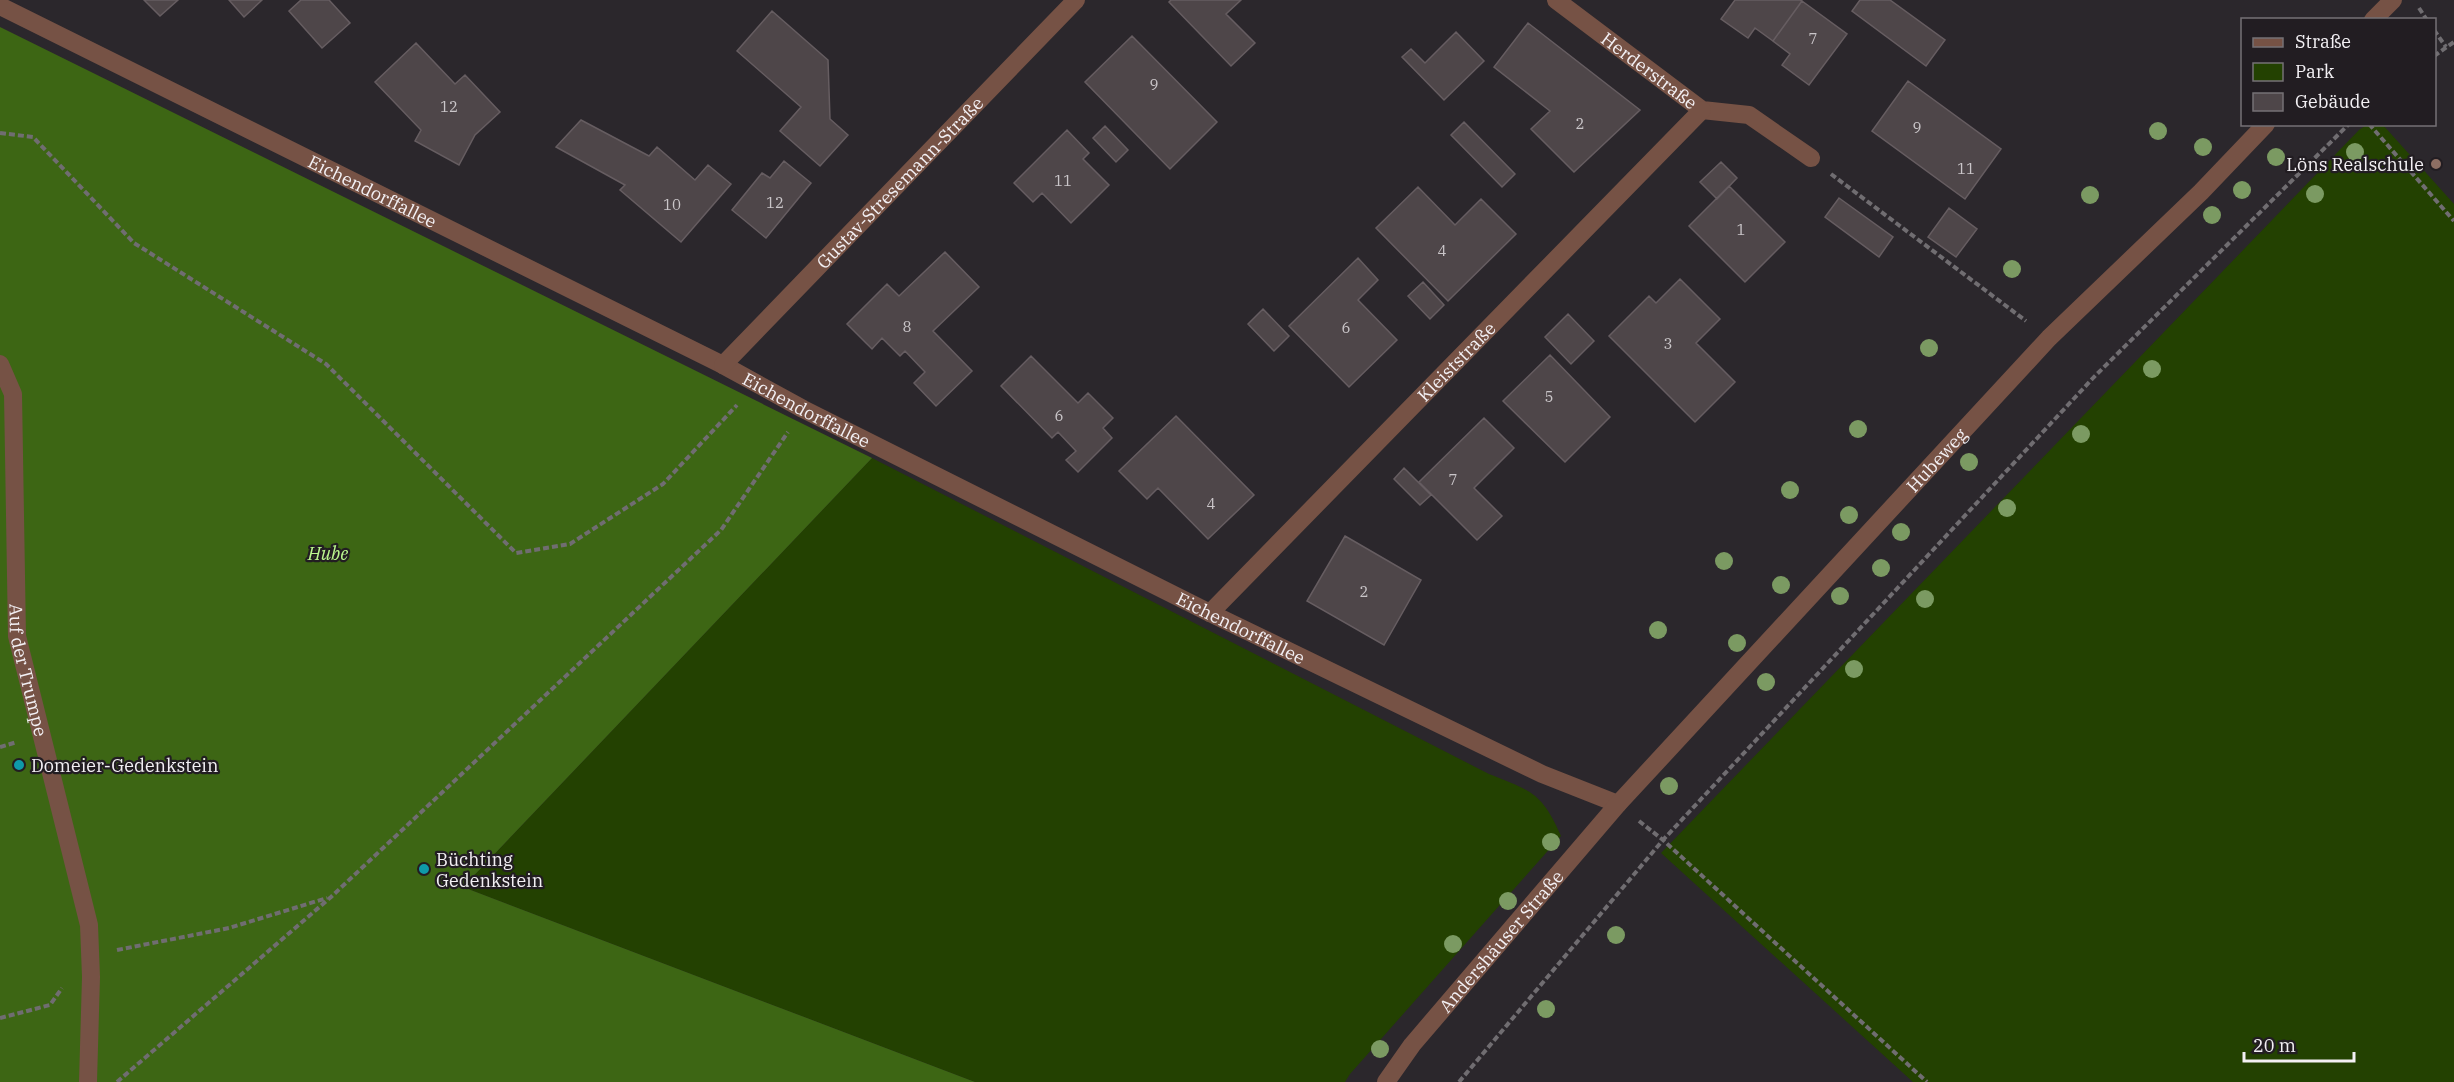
<svg xmlns="http://www.w3.org/2000/svg" width="2454" height="1082" font-family="'IBM Plex Serif',serif">
	<style>
		.green { fill: #234101 }
		.forest { fill: #3d6614 }
		.building { fill: #4e4649; stroke: #665d61; stroke-width: 1.5 }
		.lines { fill: none; stroke-linecap: round; stroke-linejoin: round }
		.path { stroke: #706d71; stroke-width: 4; stroke-dasharray: 6 3; stroke-linecap: butt }
		.service { stroke: #765245; stroke-width: 18 }
		.minor { stroke: #765245; stroke-width: 18 }
		.tertiary { stroke: #765245; stroke-width: 18 }
		.tree { fill: #7b9a62 }
		.education-dot { fill: #8d6e63; stroke: #221d22; stroke-width: 2 }
		.culture-dot { fill: #0f9aa8; stroke: #221d22; stroke-width: 2 }
		.labels { text-anchor: middle; dominant-baseline: central; stroke-width: 4.5; stroke-linejoin: round; paint-order: stroke }
		.number-label { font-size: 15px; fill: #cac6c9 }
		.street-label { font-size: 18px; fill: #f3f0f4; stroke: #221d22 }
		.poi-label { font-size: 18px; fill: #f3f0f4; stroke: #221d22; text-anchor: start }
		.park-label { font-size: 18px; font-style: italic; fill: #bcf88f; stroke: #221d22 }
	</style>
	<rect width="100%" height="100%" fill="#2b272c"/>
	<path class="green" d="M 2368,124 L 2383,125 L 2454,204 L 2454,1082 L 1913,1082 L 1661,853 L 2359,130 Z
		M 872,458 L 1489,774 C 1532,791 1542,793 1561,836 L 1350,1074 L 1345,1082 L 975,1082 L 463,887 Z"/>
	<path class="forest" d="M 0,27 L 872,458 L 463,887 L 975,1082 L 0,1082 Z"/>
	<path class="building" d="M 144,0 L 178,0 L 160,16 Z
		M 229,0 L 262,0 L 244,17 Z
		M 301,0 L 329,0 L 350,23 L 322,48 L 289,11 Z
		M 1171,0 L 1241,0 L 1226,14 L 1255,43 L 1231,66 L 1169,2 Z
		M 1735,0 L 1800,0 L 1802,1 L 1773,41 L 1755,28 L 1748,38 L 1721,19 Z
		M 1860,0 L 1890,0 L 1945,40 L 1926,66 L 1852,11 Z
		M 1802,1 L 1847,34 L 1809,85 L 1782,65 L 1790,54 L 1773,41 Z
		M 772,11 L 828,60 L 830,119 L 848,135 L 820,166 L 780,131 L 801,107 L 737,51 Z
		M 1528,23 L 1640,110 L 1574,172 L 1531,129 L 1550,111 L 1494,67 Z
		M 1456,32 L 1484,61 L 1444,100 L 1402,57 L 1411,49 L 1425,63 Z
		M 1132,36 L 1217,122 L 1170,169 L 1085,82 Z
		M 416,43 L 455,84 L 465,75 L 500,112 L 475,135 L 459,165 L 415,141 L 421,130 L 375,82 Z
		M 1908,81 L 2001,149 L 1965,199 L 1872,131 Z
		M 581,120 L 649,156 L 657,147 L 695,180 L 708,165 L 731,184 L 681,242 L 620,190 L 625,185 L 556,147 Z
		M 1464,122 L 1515,174 L 1502,187 L 1451,135 Z
		M 1105,126 L 1128,150 L 1116,162 L 1093,138 Z
		M 1067,130 L 1089,153 L 1083,159 L 1109,185 L 1071,223 L 1042,193 L 1033,202 L 1014,183 Z
		M 784,161 L 811,183 L 766,238 L 732,210 L 762,173 L 770,178 Z
		M 1721,162 L 1737,178 L 1717,199 L 1700,182 Z
		M 1729,186 L 1785,242 L 1745,282 L 1689,226 Z
		M 1418,187 L 1455,225 L 1481,199 L 1516,234 L 1448,301 L 1376,228 Z
		M 1839,198 L 1893,237 L 1879,257 L 1825,217 Z
		M 1949,208 L 1977,229 L 1956,257 L 1928,237 Z
		M 945,252 L 979,287 L 933,331 L 972,371 L 936,406 L 914,383 L 925,372 L 905,351 L 900,356 L 882,338 L 872,349 L 847,324 L 887,284 L 899,296 Z
		M 1358,258 L 1378,280 L 1358,300 L 1397,340 L 1349,387 L 1289,326 Z
		M 1680,279 L 1720,319 L 1696,343 L 1735,382 L 1695,422 L 1609,336 L 1649,296 L 1656,303 Z
		M 1423,282 L 1444,305 L 1430,319 L 1408,296 Z
		M 1263,309 L 1289,336 L 1274,351 L 1248,324 Z
		M 1568,314 L 1594,341 L 1571,364 L 1545,337 Z
		M 1550,355 L 1610,417 L 1565,462 L 1503,401 Z
		M 1031,356 L 1078,403 L 1088,393 L 1113,418 L 1103,428 L 1112,438 L 1078,472 L 1066,460 L 1076,451 L 1058,432 L 1052,438 L 1001,386 Z
		M 1176,416 L 1254,495 L 1208,539 L 1158,488 L 1147,499 L 1119,471 Z
		M 1484,418 L 1514,448 L 1474,488 L 1502,516 L 1477,540 L 1419,482 Z
		M 1404,468 L 1431,495 L 1420,505 L 1394,479 Z
		M 1345,536 L 1421,580 L 1384,645 L 1307,601 Z"/>
	<g class="lines">
		<path class="path" d="M 2419,8 L 2427,20
			M 2434,30 L 2446,47
			M 2434,56 L 2454,42
			M 2369,124 L 2454,221
			M 0,133 L 33,137 L 134,243 L 326,364 L 516,553 L 570,544 L 663,484 L 737,405
			M 1831,174 L 2026,321
			M 0,747 L 17,742
			M 1639,821 L 1663,840 L 1927,1082
			M 117,950 L 229,928 L 327,898
			M 0,1018 L 50,1005 L 62,988
			M 117,1082 L 331,897 L 721,530 L 788,432
			M 1459,1082 L 1663,840 L 2094,377 L 2349,124"/>
		<path class="service" id="s1" d="M 0,364 L 13,394 L 17,636 L 89,925 L 91,977 L 88,1082"/>
		<g class="minor">
			<path id="s2" d="M 1556,0 L 1702,110 L 1749,115 L 1811,158"/>
			<path id="s3" d="M 0,6 L 723,365 L 803,409 L 1210,613 L 1542,774 L 1618,804"/>
			<path id="s4" d="M 723,365 L 1076,0"/>
			<path id="s5" d="M 1210,613 L 1702,110"/>
		</g>
		<g class="tertiary">
			<path d="M 2373,20 L 2393,0"/>
			<path id="s6" d="M 1386,1082 L 1412,1045 L 1618,804 L 2049,338 L 2201,192 L 2266,124"/>
		</g>
	</g>
	<g class="tree">
		<circle cx="2158" cy="131" r="9"/>
		<circle cx="2203" cy="147" r="9"/>
		<circle cx="2355" cy="152" r="9"/>
		<circle cx="2276" cy="157" r="9"/>
		<circle cx="2242" cy="190" r="9"/>
		<circle cx="2315" cy="194" r="9"/>
		<circle cx="2090" cy="195" r="9"/>
		<circle cx="2212" cy="215" r="9"/>
		<circle cx="2012" cy="269" r="9"/>
		<circle cx="1929" cy="348" r="9"/>
		<circle cx="2152" cy="369" r="9"/>
		<circle cx="1858" cy="429" r="9"/>
		<circle cx="2081" cy="434" r="9"/>
		<circle cx="1969" cy="462" r="9"/>
		<circle cx="1790" cy="490" r="9"/>
		<circle cx="2007" cy="508" r="9"/>
		<circle cx="1849" cy="515" r="9"/>
		<circle cx="1901" cy="532" r="9"/>
		<circle cx="1724" cy="561" r="9"/>
		<circle cx="1881" cy="568" r="9"/>
		<circle cx="1781" cy="585" r="9"/>
		<circle cx="1840" cy="596" r="9"/>
		<circle cx="1925" cy="599" r="9"/>
		<circle cx="1658" cy="630" r="9"/>
		<circle cx="1737" cy="643" r="9"/>
		<circle cx="1854" cy="669" r="9"/>
		<circle cx="1766" cy="682" r="9"/>
		<circle cx="1669" cy="786" r="9"/>
		<circle cx="1551" cy="842" r="9"/>
		<circle cx="1508" cy="901" r="9"/>
		<circle cx="1616" cy="935" r="9"/>
		<circle cx="1453" cy="944" r="9"/>
		<circle cx="1546" cy="1009" r="9"/>
		<circle cx="1380" cy="1049" r="9"/>
	</g>
	<circle class="education-dot" cx="2436" cy="164" r="6"/>
	<g class="culture-dot">
		<circle cx="19" cy="765" r="6"/>
		<circle cx="424" cy="869" r="6"/>
	</g>
	<g class="labels">
		<g class="number-label">
			<text x="1813" y="38">7</text>
			<text x="1154" y="84">9</text>
			<text x="449" y="106">12</text>
			<text x="1580" y="123">2</text>
			<text x="1917" y="127">9</text>
			<text x="1966" y="168">11</text>
			<text x="1063" y="180">11</text>
			<text x="775" y="202">12</text>
			<text x="672" y="204">10</text>
			<text x="1741" y="229">1</text>
			<text x="1442" y="250">4</text>
			<text x="907" y="326">8</text>
			<text x="1346" y="327">6</text>
			<text x="1668" y="343">3</text>
			<text x="1549" y="396">5</text>
			<text x="1059" y="415">6</text>
			<text x="1453" y="479">7</text>
			<text x="1211" y="503">4</text>
			<text x="1364" y="591">2</text>
		</g>
		<g class="street-label">
			<text stroke="none"><textPath href="#s2" startOffset="117">Herderstraße</textPath></text>
			<text stroke="none"><textPath href="#s4" startOffset="254">Gustav-Stresemann-Straße</textPath></text>
			<text stroke="none"><textPath href="#s3" startOffset="416">Eichendorffallee</textPath></text>
			<text stroke="none"><textPath href="#s5" startOffset="352">Kleiststraße</textPath></text>
			<text stroke="none"><textPath href="#s3" startOffset="902">Eichendorffallee</textPath></text>
			<text stroke="none"><textPath href="#s6" startOffset="831">Hubeweg</textPath></text>
			<text stroke="none"><textPath href="#s3" startOffset="1388">Eichendorffallee</textPath></text>
			<text stroke="none"><textPath href="#s1" startOffset="310">Auf der Trumpe</textPath></text>
			<text stroke="none"><textPath href="#s6" startOffset="182">Andershäuser Straße</textPath></text>
		</g>
		<g class="poi-label">
			<text x="2424" y="164" text-anchor="end">Löns Realschule</text>
			<text x="31" y="765">Domeier-Gedenkstein</text>
			<text x="436" y="859">Büchting<tspan x="436" dy="21">Gedenkstein</tspan></text>
		</g>
		<g class="park-label">
			<text x="328" y="553">Hube</text>
		</g>
	</g>
	<rect x="2241" y="18" width="195" height="108" fill="#221d22" stroke="#767176" stroke-width="1.5"/>
	<rect x="2253" y="38" width="30" height="9" fill="#765245" stroke="#767176" stroke-width="1.5"/>
	<text x="2295" y="48" font-size="18" fill="#f3f0f4">Straße</text>
	<rect x="2253" y="63" width="30" height="18" fill="#234101" stroke="#767176" stroke-width="1.5"/>
	<text x="2295" y="78" font-size="18" fill="#f3f0f4">Park</text>
	<rect x="2253" y="93" width="30" height="18" fill="#4e4649" stroke="#767176" stroke-width="1.5"/>
	<text x="2295" y="108" font-size="18" fill="#f3f0f4">Gebäude</text>
	<path d="M2244 1052v9h110v-9" fill="none" stroke="#f3f0f4" stroke-width="3"/>
	<text x="2253" y="1052" font-size="18" fill="#f3f0f4" stroke="#221d22" stroke-width="4.5" paint-order="stroke">20 m</text>
</svg>
